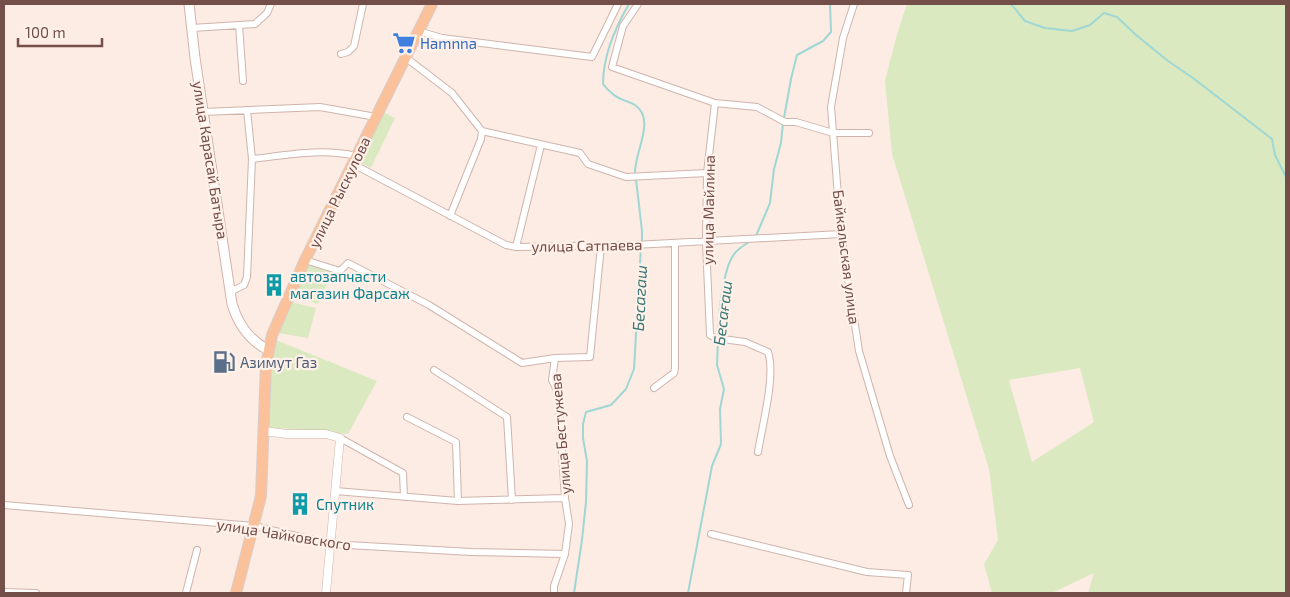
<svg xmlns="http://www.w3.org/2000/svg" width="1290" height="597" font-family="'Exo 2',sans-serif">
	<style>
		.green { fill: #dbe9c1; fill-rule: evenodd }
		.lines { fill: none; stroke-linecap: round; stroke-linejoin: round }
		.stream { stroke: #9ed7d3; stroke-width: 2 }
		.minor-casing { stroke: #cfb4ac; stroke-width: 8 }
		.tertiary-casing { stroke: #cfb4ac; stroke-width: 9 }
		.secondary-casing { stroke: #d2b2a9; stroke-width: 11 }
		.primary-casing { stroke: #d8cdcc; stroke-width: 12 }
		.minor { stroke: #fff; stroke-width: 6 }
		.tertiary { stroke: #fff; stroke-width: 8 }
		.secondary { stroke: #fff; stroke-width: 9 }
		.primary { stroke: #fbc19b; stroke-width: 10 }
		.labels { text-anchor: middle; dominant-baseline: central; stroke-width: 4.5; stroke-linejoin: round; paint-order: stroke }
		.shop-label { font-size: 15px; fill: #366cbe; stroke: #fff1e9; text-anchor: start }
		.street-label { font-size: 15px; fill: #744e49; stroke: #fff1e9 }
		.culture-label { font-size: 15px; fill: #0d838f; stroke: #fff1e9; text-anchor: start }
		.service-label { font-size: 15px; fill: #4e5e75; stroke: #fff1e9; text-anchor: start }
		.water-label { font-size: 16px; font-style: italic; fill: #3c7976; stroke: #fff1e9 }
	</style>
	<rect width="100%" height="100%" fill="#fcece3"/>
	<path class="green" d="M 907,4 L 1286,4 L 1286,593 L 1088,593 L 1094,573 L 1052,593 L 992,593 L 984,564 L 998,540 L 989,469 L 892,154 L 885,81 L 897,34 ZM 1080,368 L 1094,422 L 1032,462 L 1009,380 Z
		M 383,112 L 395,118 L 371,168 L 359,162 Z
		M 309,265 L 332,273 L 318,304 L 294,296 Z
		M 291,302 L 316,308 L 308,338 L 278,333 Z
		M 276,340 L 377,381 L 348,434 L 265,427 Z"/>
	<g class="lines">
		<path class="stream" d="M 629,4 C 615,28 603,56 603,84 C 606,88 610,92 614,95 C 620,100 629,101 635,105 C 657,120 633,154 635,175
			M 1011,4 L 1025,21 L 1045,28 L 1072,31 L 1090,25 L 1104,13 L 1117,17 L 1135,34 L 1168,61 L 1193,78 L 1272,139 L 1275,155 L 1286,177
			M 784,118 L 791,79 L 797,55 L 823,41 L 831,32 L 830,4
			M 636,179 L 642,231 L 642,242
			M 756,236 L 770,203 L 774,169 L 781,143 L 783,123
			M 718,336 C 718,318 723,266 735,253 C 739,248 745,245 750,241
			M 574,593 L 582,540 L 586,502 L 587,461 L 583,438 L 583,424 L 586,412 L 611,405 L 626,389 L 634,369 L 641,246
			M 688,593 L 712,466 L 721,444 L 720,409 L 724,389 L 717,365 L 718,341"/>
		<defs>
			<path id="minor" d="M 638,4 L 623,26 L 612,67 L 715,103 L 757,107 L 785,122 L 796,122 L 833,133 L 869,133
				M 854,4 L 843,38 L 831,107 L 841,234 L 859,351 L 890,456 L 909,505
				M 239,25 L 243,81
				M 192,28 L 255,24 L 267,13 L 271,4
				M 418,31 L 442,38 L 592,57 L 618,4
				M 341,54 L 348,52 L 354,46 L 363,4
				M 405,57 L 452,93 L 482,131 L 580,153 L 588,164 L 626,177 L 707,173
				M 715,103 L 707,173 L 706,242 L 710,335 L 715,338 L 745,342 L 768,352 C 776,376 762,426 758,452
				M 203,112 L 320,107 L 376,117
				M 252,159 C 288,155 321,148 356,156
				M 353,164 L 506,245 L 516,247 L 634,245 L 841,234
				M 450,216 L 481,139 L 482,131
				M 516,247 L 541,145
				M 305,260 L 340,271 L 348,263 L 429,305 L 522,363 L 555,358
				M 230,292 L 244,285 L 247,277 L 252,159 L 247,110
				M 434,370 L 507,417 L 512,500
				M 654,388 L 674,373 L 675,368 L 675,243
				M 407,417 L 456,442 L 458,501
				M 340,438 L 403,473 L 404,497
				M 335,491 L 458,501 L 565,498
				M 4,505 L 254,526 L 330,544 L 471,552 L 565,554
				M 711,534 L 867,572 L 908,575 L 906,593
				M 4,592 L 36,593
				M 186,593 L 197,550
				M 554,593 L 554,586 L 565,554 L 569,524 L 565,498 L 558,392 L 552,380 L 555,358 L 590,357 L 601,246"/>
			<path id="tertiary" d="M 264,431 L 287,434 L 326,434 L 340,438 L 326,593"/>
			<path id="secondary" d="M 189,4 L 195,58 L 232,304 C 238,324 249,340 268,350"/>
			<path id="primary" d="M 236,593 L 261,496 L 266,365 L 272,335 L 305,260 L 432,4"/>
		</defs>
		<use href="#minor" class="minor-casing"/>
		<use href="#tertiary" class="tertiary-casing"/>
		<use href="#secondary" class="secondary-casing"/>
		<use href="#primary" class="primary-casing"/>
		<use href="#minor" class="minor"/>
		<use href="#tertiary" class="tertiary"/>
		<use href="#secondary" class="secondary"/>
		<use href="#primary" class="primary"/>
	</g>
	<defs>
		<symbol id="supermarket-bare" viewBox="-9 -9 18 18"><path d="M-6-5.5h2.5l.6 2H6L4.5 2H-2.5L-4.4-4H-6ZM-1.5 3.2a1.3 1.3 0 1 0 .1 0ZM3 3.2a1.3 1.3 0 1 0 .1 0Z" fill="#3f7fe0" stroke="#fff1e9" stroke-width="2.5" paint-order="stroke"/></symbol>
		<symbol id="building-bare" viewBox="-9 -9 18 18"><path d="M-4-6H4V6H1V3H-1V6H-4ZM-2.5-4.3h1.7v1.8h-1.7ZM.8-4.3h1.7v1.8H.8ZM-2.5-1h1.7V.8h-1.7ZM.8-1h1.7V.8H.8Z" fill="#0f9aa8" stroke="#fff1e9" stroke-width="2.5" paint-order="stroke"/></symbol>
		<symbol id="fuel-bare" viewBox="-9 -9 18 18"><path d="M-5.5-6h7V0h2V4h1.3V-2.5L3-4.5l.8-.8L6-3V5H2.5V1h-1V6h-7ZM-4.2-4.7v3.2H.2V-4.7Z" fill="#5c6f8a" stroke="#fff1e9" stroke-width="2.5" paint-order="stroke"/></symbol>
	</defs>
	<g fill-rule="evenodd">
		<use href="#supermarket-bare" x="388" y="27" width="32" height="32"/>
		<use href="#building-bare" x="258" y="269" width="32" height="32"/>
		<use href="#fuel-bare" x="208" y="346" width="32" height="32"/>
		<use href="#building-bare" x="284" y="488" width="32" height="32"/>
	</g>
	<g class="labels">
		<g class="shop-label">
			<text x="420" y="43">Hamnna</text>
		</g>
		<g class="street-label">
			<text transform="translate(211 160) rotate(81)">улица Карасай Батыра</text>
			<text transform="translate(339 192) rotate(-64)">улица Рыскулова</text>
			<text transform="translate(708 210) rotate(-89)">улица Майлина</text>
			<text transform="translate(587 245) rotate(-1)">улица Сатпаева</text>
			<text transform="translate(847 257) rotate(83)">Байкальская улица</text>
			<text transform="translate(560 434) rotate(-95)">улица Бестужева</text>
			<text transform="translate(284 534) rotate(9)">улица Чайковского</text>
		</g>
		<g class="culture-label">
			<text x="290" y="276">автозапчасти<tspan x="290" dy="17">магазин Фарсаж</tspan></text>
			<text x="316" y="504">Спутник</text>
		</g>
		<g class="service-label">
			<text x="240" y="362">Азимут Газ</text>
		</g>
		<g class="water-label">
			<text transform="translate(639 298) rotate(-87)">Бесагаш</text>
			<text transform="translate(722 313) rotate(-83)">Бесағаш</text>
		</g>
	</g>
	<rect width="1290" height="597" fill="none" stroke="#744e49" stroke-width="10"/>
	<path d="M18 38v8h84v-8" fill="none" stroke="#744e49" stroke-width="2.5"/>
	<text x="25" y="38" font-size="15" fill="#744e49" stroke="#fff1e9" stroke-width="4" paint-order="stroke">100 m</text>
</svg>
